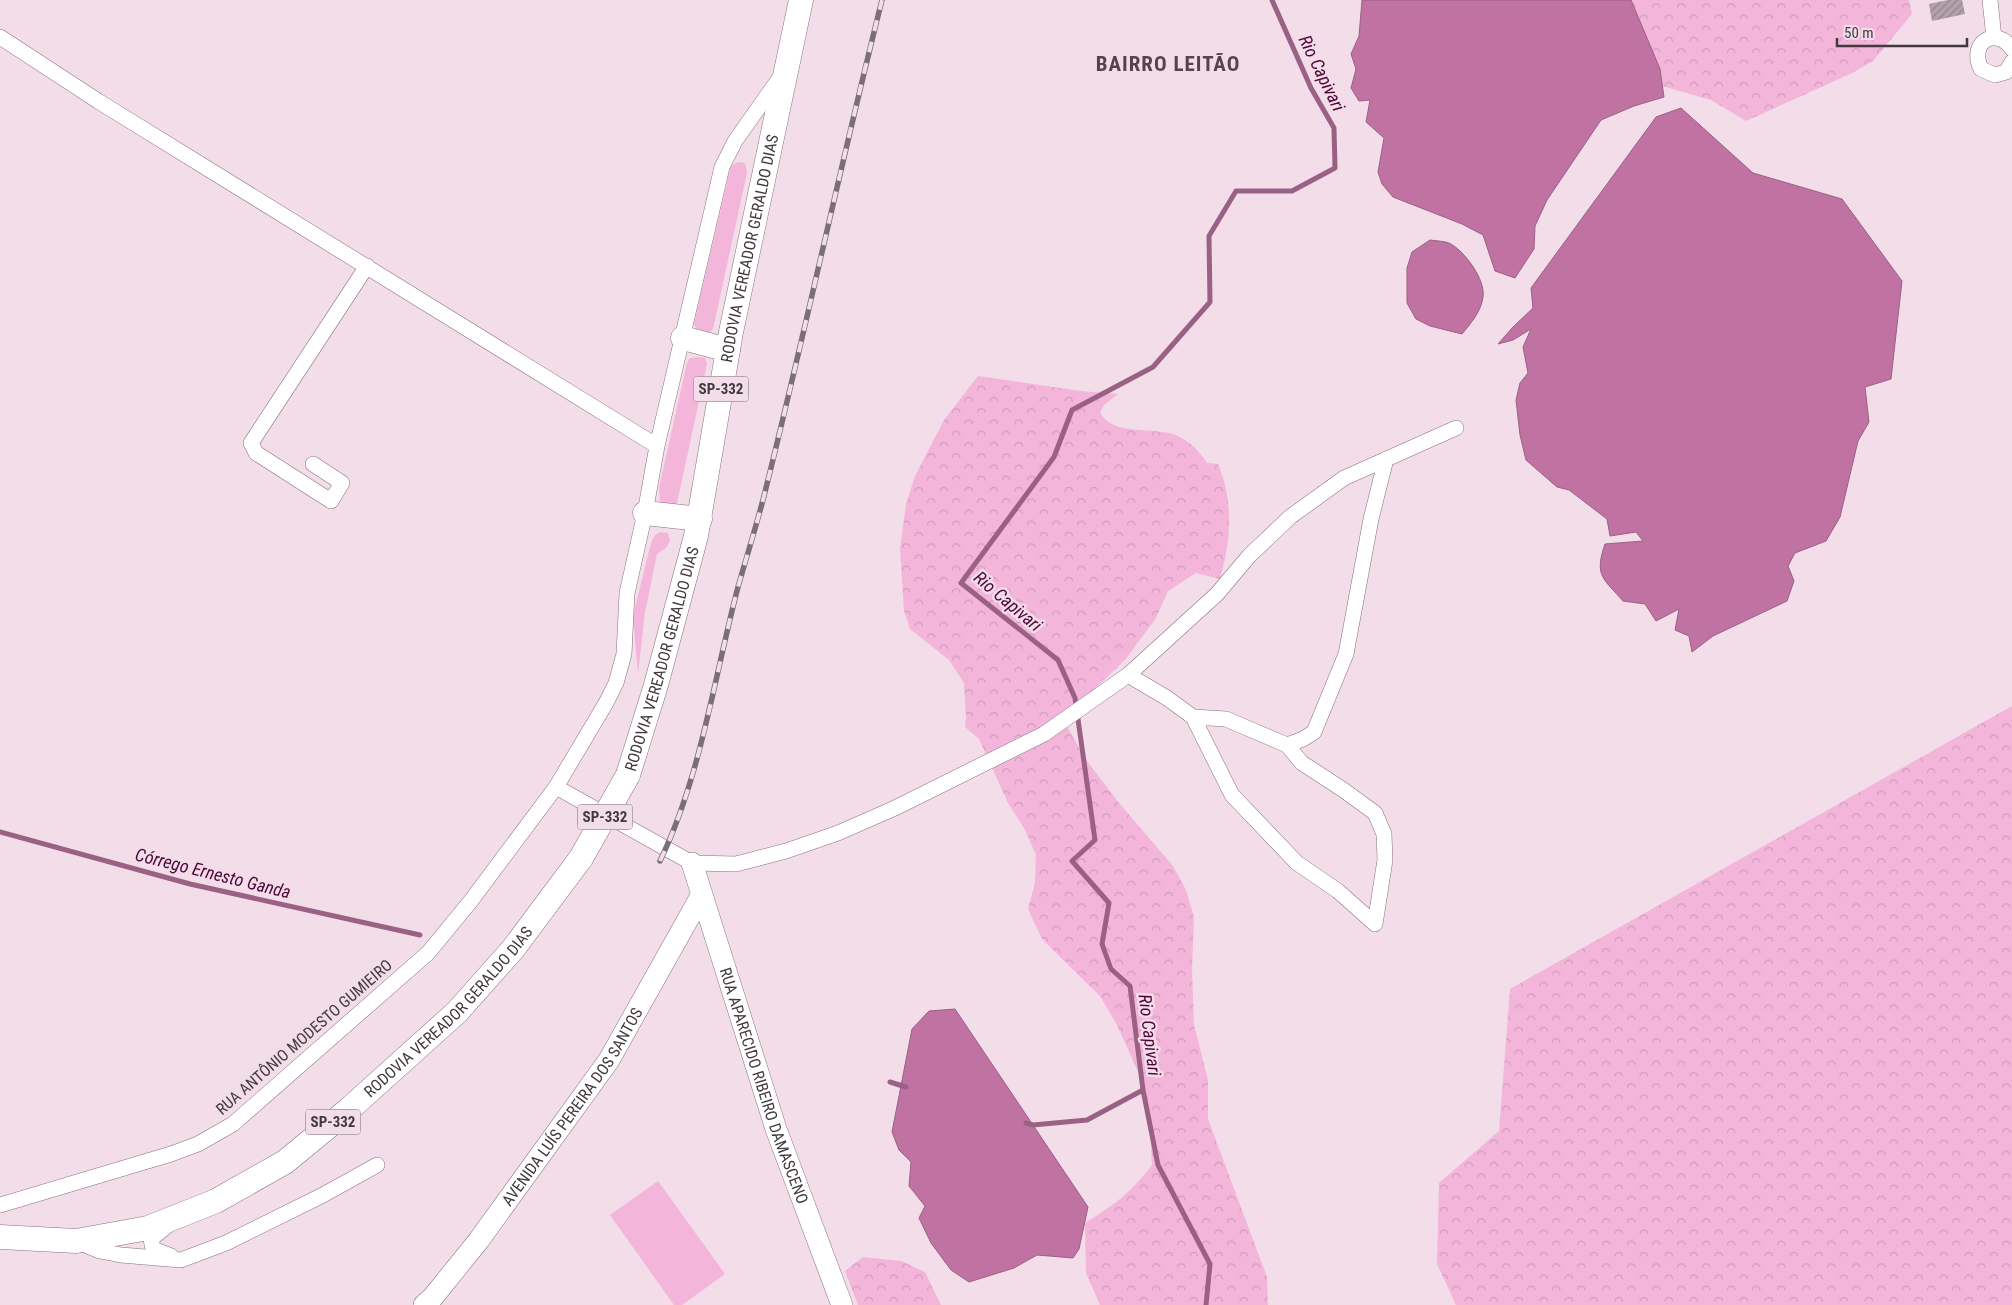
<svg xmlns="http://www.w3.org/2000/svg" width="2012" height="1305" font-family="'Roboto Condensed',sans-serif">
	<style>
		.grass { fill: #f4b5db }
		.forest { fill: url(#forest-crowns) }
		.water { fill: #c072a3; stroke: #9a6184 }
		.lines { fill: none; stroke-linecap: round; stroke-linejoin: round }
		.stream { stroke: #9a6184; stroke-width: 5 }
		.building { fill: url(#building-hatch) }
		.street-casing { stroke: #85737d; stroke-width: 16 }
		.secondary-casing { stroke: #85737d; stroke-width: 22 }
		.primary-casing { stroke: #85737d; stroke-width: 25 }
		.street { stroke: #fff; stroke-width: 15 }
		.secondary { stroke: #fff; stroke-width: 21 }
		.primary { stroke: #fff; stroke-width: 24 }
		.rail-casing { stroke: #7b6f76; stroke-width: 5.5 }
		.rail { stroke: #f2dde9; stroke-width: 4; stroke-dasharray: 11; stroke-linecap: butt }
		.primary-bridge-casing { stroke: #85737d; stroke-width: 25; stroke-linecap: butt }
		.primary-bridge { stroke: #fff; stroke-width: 24 }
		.labels { text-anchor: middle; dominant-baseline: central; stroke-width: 5; stroke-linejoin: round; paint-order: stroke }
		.shield { fill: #f2dde9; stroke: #766a71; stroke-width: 1 }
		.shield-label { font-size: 15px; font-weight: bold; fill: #41393d }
		.street-label { font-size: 16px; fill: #41393d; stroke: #f2dde9 }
		.water-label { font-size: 18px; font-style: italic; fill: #4d053a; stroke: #f2dde9 }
		.district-label { font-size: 21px; font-weight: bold; letter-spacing: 1px; fill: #55444e; stroke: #f2dde9 }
	</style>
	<defs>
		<pattern id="forest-crowns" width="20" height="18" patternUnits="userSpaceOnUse" patternTransform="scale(1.25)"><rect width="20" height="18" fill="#f4b5db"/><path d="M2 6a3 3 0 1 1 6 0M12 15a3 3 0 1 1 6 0" fill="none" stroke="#d29cbd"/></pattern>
		<pattern id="building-hatch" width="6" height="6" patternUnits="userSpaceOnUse" patternTransform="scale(1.25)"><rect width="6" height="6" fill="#b4a1ac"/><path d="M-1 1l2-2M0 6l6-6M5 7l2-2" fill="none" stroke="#94848d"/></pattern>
	</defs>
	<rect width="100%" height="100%" fill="#f2dde9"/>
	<path class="grass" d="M 738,162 L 745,163 L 747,173 L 713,329 L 705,336 L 698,332 L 694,324 L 731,166 Z
		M 698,357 L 705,358 L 707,364 L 677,503 L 669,509 L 660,505 L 659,488 L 687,363 L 690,358 Z
		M 660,532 L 668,533 L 670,540 L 667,547 L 657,554 L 645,612 L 638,674 L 633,616 L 651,543 L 655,535 Z
		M 658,1181 L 725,1274 L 682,1305 L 674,1305 L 610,1215 Z"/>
	<path class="forest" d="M 1596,0 L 1909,0 L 1912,14 L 1873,61 L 1850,74 L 1746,121 L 1711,100 L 1666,87 L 1638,90 Z
		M 978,376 L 1081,391 L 1118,394 L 1104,405 L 1100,413 C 1115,437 1152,426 1176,435 C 1190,441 1199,451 1207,463 L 1218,464 C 1234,502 1231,540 1220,579 L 1196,573 L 1168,591 L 1156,618 L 1125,660 L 1070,712 L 1067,726 L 1084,757 L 1119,803 L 1173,866 L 1186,890 L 1194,917 L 1192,969 L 1194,1025 L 1208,1080 L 1208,1119 L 1267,1277 L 1268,1305 L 1100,1305 L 1086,1273 L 1085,1223 C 1116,1204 1130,1193 1152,1165 L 1149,1107 L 1141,1078 L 1117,1025 L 1100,996 L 1042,939 L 1028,909 L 1035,883 L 1036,855 L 1024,828 L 1008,803 L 979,739 L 965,727 L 966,718 L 964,683 L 949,660 L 910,629 L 904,611 L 900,549 L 906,504 L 915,476 L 944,420 Z
		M 2012,706 L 2012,1305 L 1456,1305 L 1437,1264 L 1439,1183 L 1499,1131 L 1510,989 Z
		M 863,1257 L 901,1261 L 925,1272 L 941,1305 L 858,1305 L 845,1271 Z"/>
	<path class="water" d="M 1362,0 L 1631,0 L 1660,69 L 1664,97 L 1634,106 L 1601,120 L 1547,200 L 1535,226 L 1534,249 L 1515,278 L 1495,271 L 1483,235 L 1462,224 L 1393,197 L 1382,184 L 1378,172 L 1384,138 L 1366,122 L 1370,100 L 1359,101 L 1351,88 L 1356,69 L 1351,54 L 1359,36 Z
		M 1681,108 L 1753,173 L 1842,199 L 1902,281 L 1891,379 L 1865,387 L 1869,422 L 1858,441 L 1840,517 L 1826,541 L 1795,553 L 1788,566 L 1794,581 L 1787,601 L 1713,636 L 1692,652 L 1689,636 L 1675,630 L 1679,609 L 1656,621 L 1645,604 L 1623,601 C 1603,578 1594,576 1605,544 L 1643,541 L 1636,532 L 1610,536 L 1607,519 L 1569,490 L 1557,487 L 1526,460 L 1520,435 L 1516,400 L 1520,383 L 1528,373 L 1523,347 L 1531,329 L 1513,340 L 1498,344 L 1513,327 L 1533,308 L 1531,288 L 1656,117 Z
		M 1430,240 C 1436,241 1444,241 1449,243 C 1464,250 1486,280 1483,297 C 1481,312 1471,323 1462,334 L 1430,326 L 1416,319 L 1407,303 L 1407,268 L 1412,252 Z
		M 955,1009 L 1088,1207 L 1079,1249 L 1073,1258 L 1037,1255 L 1014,1268 L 969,1282 L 951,1270 L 931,1243 L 919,1218 L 925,1206 L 909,1186 L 911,1162 L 899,1150 L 892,1132 L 912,1029 L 929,1011 Z"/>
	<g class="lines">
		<path class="stream" d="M 0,832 L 190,884 L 420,935
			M 890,1082 L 906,1087
			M 1026,1123 L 1033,1125 L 1087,1120 L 1143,1090
			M 1206,1305 L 1210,1264 L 1158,1165 L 1143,1090 L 1130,986 L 1111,969 L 1102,944 L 1109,903 L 1072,861 L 1095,840 L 1075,698 L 1058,660 L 961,583 L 1054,457 L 1072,410 L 1153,367 L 1210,302 L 1209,236 L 1236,191 L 1292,191 L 1335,168 L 1334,128 L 1311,88 L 1272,0"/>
	</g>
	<path class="building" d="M 1948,0 L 1962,0 L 1965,14 L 1932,21 L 1929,4 Z"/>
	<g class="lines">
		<defs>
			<path id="street" d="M 1990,0 L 1994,38
				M 0,37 L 98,101 L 657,446
				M 2012,49 C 1997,26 1968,41 1981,69 L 1995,75 L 2006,72 L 2012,62
				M 313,464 L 342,483 L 331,501 L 256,453 L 251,443 L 367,266
				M 1128,675 L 1167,698 L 1193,717 L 1226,719 L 1287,745 L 1302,763 L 1342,789 L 1375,813 L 1384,834 L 1385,860 L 1375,924 L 1338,891 L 1297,863 L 1232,795 L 1193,717
				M 1287,745 L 1303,739 L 1314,732 L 1346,654 L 1371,519 L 1386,459
				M 556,787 L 692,863 L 736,864 L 786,851 L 838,833 L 895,808 L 1044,734 L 1128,675 L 1217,594 L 1249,556 L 1290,517 L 1344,478 L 1456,428
				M 0,1205 L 171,1154 L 198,1144 L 233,1124 L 428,953 L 470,902 L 556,787 L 606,703 L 616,683 L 624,654 L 627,593 L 645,513 L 657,446 L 722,167 L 735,141 L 781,76
				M 167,1226 L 151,1239 L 153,1249 L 171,1256
				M 78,1242 L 100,1251 L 121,1255 L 181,1260 L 226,1243 L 323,1195 L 377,1165"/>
			<g id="secondary">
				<path id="s1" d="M 692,863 L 776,1129 L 842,1305"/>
				<path id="s2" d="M 424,1305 L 433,1297 L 479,1240 L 609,1060 L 701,896"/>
			</g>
			<g id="primary">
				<path d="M 683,338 L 728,350"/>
				<path d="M 645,513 L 700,519"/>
				<path id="s3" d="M 628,775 L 656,685 L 696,536 L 731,332 L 801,0"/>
				<path id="s4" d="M 0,1237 L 76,1241 L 148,1228 L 216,1201 L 285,1162 L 347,1111 L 457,1012 L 513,949 L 581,858"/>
			</g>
		</defs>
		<use href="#street" class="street-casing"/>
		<use href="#secondary" class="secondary-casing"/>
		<use href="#primary" class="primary-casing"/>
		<use href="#street" class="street"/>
		<use href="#secondary" class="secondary"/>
		<use href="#primary" class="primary"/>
		<defs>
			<path id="rail" d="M 660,861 C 701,776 714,678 738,587 C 747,555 757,524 765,492 C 806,328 841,163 882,0"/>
		</defs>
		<use href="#rail" class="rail-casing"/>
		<use href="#rail" class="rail"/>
		<defs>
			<path id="primary-bridge" d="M 581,858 L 628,775"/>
		</defs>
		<use href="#primary-bridge" class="primary-bridge-casing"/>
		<use href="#primary-bridge" class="primary-bridge"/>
	</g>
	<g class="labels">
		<g class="shield">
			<rect x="693.5" y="376.5" width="55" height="25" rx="4"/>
			<rect x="577.5" y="804.5" width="55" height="25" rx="4"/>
			<rect x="305.5" y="1109.5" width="55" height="25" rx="4"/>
		</g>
		<g class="shield-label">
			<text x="721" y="389">SP-332</text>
			<text x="605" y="817">SP-332</text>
			<text x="333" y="1122">SP-332</text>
		</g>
		<g class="street-label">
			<text stroke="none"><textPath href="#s3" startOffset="541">RODOVIA VEREADOR GERALDO DIAS</textPath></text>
			<text stroke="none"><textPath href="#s3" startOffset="121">RODOVIA VEREADOR GERALDO DIAS</textPath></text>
			<text stroke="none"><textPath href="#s4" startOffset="524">RODOVIA VEREADOR GERALDO DIAS</textPath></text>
			<text transform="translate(304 1037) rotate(-41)">RUA ANTÔNIO MODESTO GUMIEIRO</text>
			<text stroke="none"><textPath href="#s1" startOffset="234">RUA APARECIDO RIBEIRO DAMASCENO</textPath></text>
			<text stroke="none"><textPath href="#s2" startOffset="248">AVENIDA LUÍS PEREIRA DOS SANTOS</textPath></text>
		</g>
		<g class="water-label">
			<text transform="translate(1322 73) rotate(64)">Rio Capivari</text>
			<text transform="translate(1008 601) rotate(40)">Rio Capivari</text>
			<text transform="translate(213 873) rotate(14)">Córrego Ernesto Ganda</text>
			<text transform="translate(1150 1035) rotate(83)">Rio Capivari</text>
		</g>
		<g class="district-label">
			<text x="1168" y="64">BAIRRO LEITÃO</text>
		</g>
	</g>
	<path d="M1837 38v8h130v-8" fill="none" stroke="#41393d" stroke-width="2.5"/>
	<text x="1844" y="38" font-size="15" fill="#41393d" stroke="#f2dde9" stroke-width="4" paint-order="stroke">50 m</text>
</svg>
